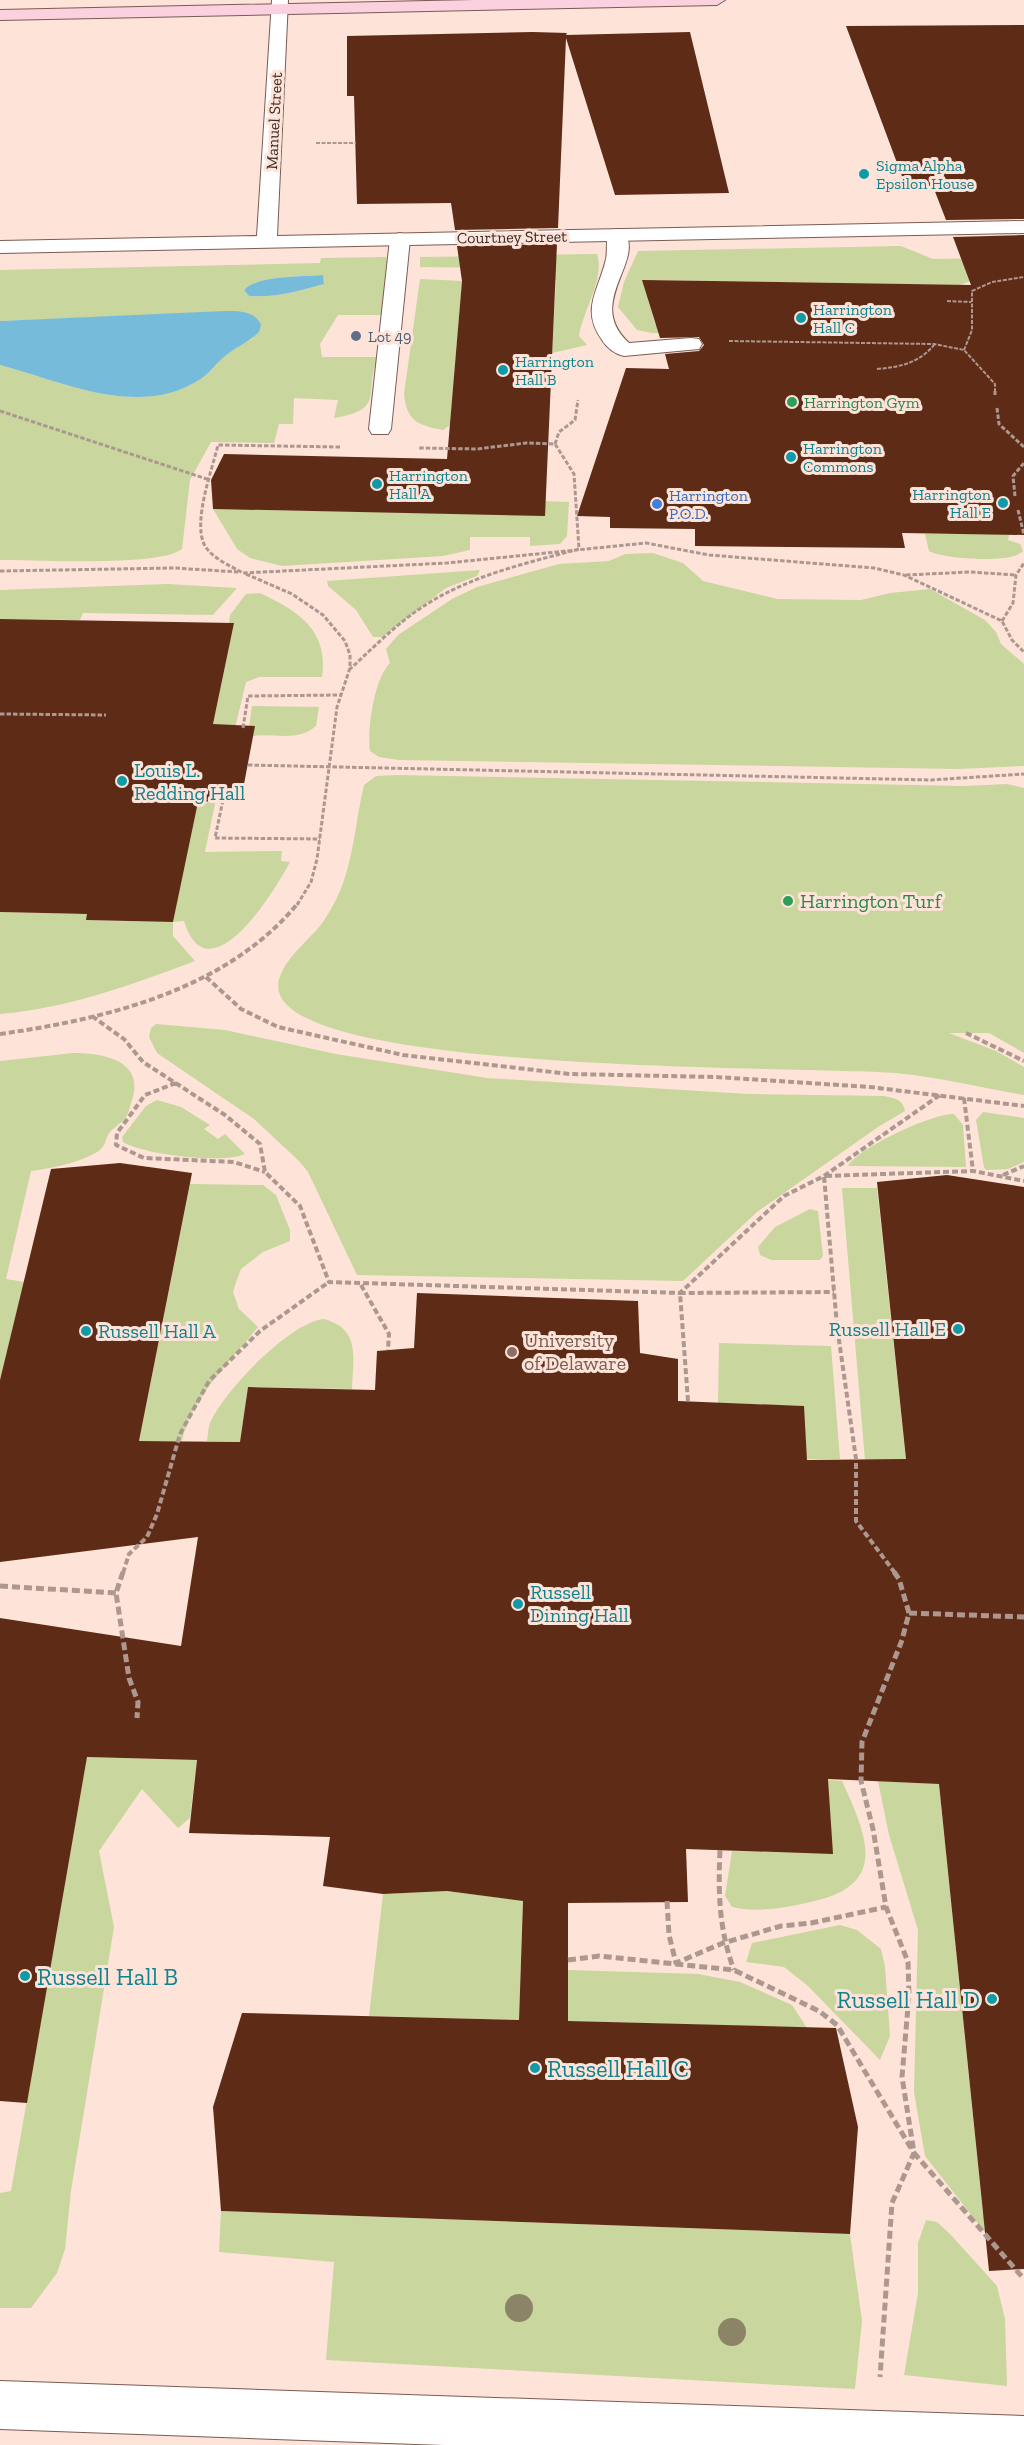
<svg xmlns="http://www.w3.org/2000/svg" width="1024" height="2445" font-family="'Zilla Slab',serif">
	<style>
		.green { fill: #c9d69e; fill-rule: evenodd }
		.water { fill: #76bbd9 }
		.building { fill: #5e2b17 }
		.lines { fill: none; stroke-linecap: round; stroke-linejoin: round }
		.lane-casing { stroke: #7a5c52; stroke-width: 2 }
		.street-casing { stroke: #7a5c52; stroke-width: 2 }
		.secondary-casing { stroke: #7a5c52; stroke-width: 2 }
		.path-far3 { stroke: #ad9890; stroke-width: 2; stroke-dasharray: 4 1.5; stroke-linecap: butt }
		.path-far2 { stroke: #ad9890; stroke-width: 3; stroke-dasharray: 4.5 2; stroke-linecap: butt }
		.path-far1 { stroke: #ad9890; stroke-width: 4; stroke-dasharray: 6 3; stroke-linecap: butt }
		.path { stroke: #ad9890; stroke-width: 5; stroke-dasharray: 8 4; stroke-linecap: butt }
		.lane { fill: #fff; fill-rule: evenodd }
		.street { fill: #fff; fill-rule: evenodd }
		.secondary { fill: #fbd1e0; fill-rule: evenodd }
		.tree { fill: #8c8466 }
		.culture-dot { fill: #0f9aa8; stroke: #fee3d9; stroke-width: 2 }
		.service-dot { fill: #5c6f8a; stroke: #fee3d9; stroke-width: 2 }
		.leisure-dot { fill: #2e9e5b; stroke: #fee3d9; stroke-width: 2 }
		.shop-dot { fill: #3f7fe0; stroke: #fee3d9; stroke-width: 2 }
		.education-dot { fill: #8d6e63; stroke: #fee3d9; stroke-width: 2 }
		.labels { text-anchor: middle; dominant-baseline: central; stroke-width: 6; stroke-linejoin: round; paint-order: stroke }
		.far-street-label { font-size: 16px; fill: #392c27; stroke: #fee3d9 }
		.far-culture-label { font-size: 16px; fill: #0d838f; stroke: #fee3d9; text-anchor: start }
		.far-service-label { font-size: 16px; fill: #4e5e75; stroke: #fee3d9; text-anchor: start }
		.far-leisure-label { font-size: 16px; fill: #27864d; stroke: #fee3d9; text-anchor: start }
		.far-shop-label { font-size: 16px; fill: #366cbe; stroke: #fee3d9; text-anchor: start }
		.culture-label { font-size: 20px; fill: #0d838f; stroke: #fee3d9; text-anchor: start }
		.leisure-label { font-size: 20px; fill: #27864d; stroke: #fee3d9; text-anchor: start }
		.education-label { font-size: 20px; fill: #785e54; stroke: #fee3d9; text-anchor: start }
		.near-culture-label { font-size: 24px; fill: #0d838f; stroke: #fee3d9; text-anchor: start }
	</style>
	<rect width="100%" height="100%" fill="#fee3d9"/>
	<path class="green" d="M 901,246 L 933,259 L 998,258 L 987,276 L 959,285 L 655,280 L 648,300 L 655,324 L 716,325 L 716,334 L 652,333 L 637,330 L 618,307 L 624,282 L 638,251 Z
		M 597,254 C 605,279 583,310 579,336 L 587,345 L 552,353 L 556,280 L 510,276 L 518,255 Z
		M 499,256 L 496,268 L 420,267 L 420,257 Z
		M 386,257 L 389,269 L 383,315 L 338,315 L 320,344 L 322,357 L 379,357 C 361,391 389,409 334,418 L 338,400 L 294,398 L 293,424 L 279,424 L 274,443 L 211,442 L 190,480 L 182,549 C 160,567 35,560 0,560 L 0,365 C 66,383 144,421 206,375 C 212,371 216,364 222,358 C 230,350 242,345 253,338 L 252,315 L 240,312 L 0,321 L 0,270 L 320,263 L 321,258 ZM 323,275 L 324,284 C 297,291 277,298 249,296 L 244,290 C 257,275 303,277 323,275 Z
		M 420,279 L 462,281 L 450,425 L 443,430 C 417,425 407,421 404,394 Z
		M 541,501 L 569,502 L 567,536 L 560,544 L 530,546 L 530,537 L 470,537 L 470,550 L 443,556 L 282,566 L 250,558 L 237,549 L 213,509 L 534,515 Z
		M 1010,530 L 1008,540 L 1020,544 L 1023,551 C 1012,564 943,559 929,551 L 925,534 L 988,534 Z
		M 653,553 L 683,563 L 703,581 L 777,599 L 861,600 L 890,593 L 930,589 L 985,620 L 996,632 L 1001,644 L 1024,664 L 1024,766 L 959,769 L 399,760 L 379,757 L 370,751 C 367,729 374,679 390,663 L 386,649 L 398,635 L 452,599 L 477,587 L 559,564 L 609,561 L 625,554 Z
		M 480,570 L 477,576 L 446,588 L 382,637 L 373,637 L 356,610 L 328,586 L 327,581 Z
		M 167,584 L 237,588 L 213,615 L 83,613 L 80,620 L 0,619 L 0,590 Z
		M 260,593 C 298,611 329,630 322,677 L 259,677 L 246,682 L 235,728 L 213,724 L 234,623 L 229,623 L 230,615 L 246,594 Z
		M 252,706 L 319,707 L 316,726 C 298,742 275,733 253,736 L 254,728 L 249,728 Z
		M 397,775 L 964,786 L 1007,784 L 1024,788 L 1024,1053 L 989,1033 L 949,1033 L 996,1051 L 1024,1067 L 1024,1095 C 982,1088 939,1077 896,1073 C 810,1066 301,1075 279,992 C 273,968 307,942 320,926 C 354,881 352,836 364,785 L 376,776 Z
		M 216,799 L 205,852 L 282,851 L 281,861 L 290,862 C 275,891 208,999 184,921 L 173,922 L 173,936 L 195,961 C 131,985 69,1008 0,1014 L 0,912 L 87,914 L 87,920 L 173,922 L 196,802 L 208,803 L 209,800 Z
		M 156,1024 L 225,1030 L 336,1054 L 487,1078 L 748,1094 L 883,1096 C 894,1098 903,1099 905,1111 L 878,1127 L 757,1212 L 683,1281 L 357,1275 L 308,1172 L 299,1161 L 254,1119 L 157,1053 L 149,1037 L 151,1028 Z
		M 73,1053 C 103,1053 145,1060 132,1100 C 130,1105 129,1113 126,1117 C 122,1123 114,1127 109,1133 C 105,1140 105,1148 97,1152 C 81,1162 50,1169 31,1171 L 6,1279 L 24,1282 L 0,1380 L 0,1061 Z
		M 157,1100 L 181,1107 L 210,1125 L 204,1129 L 218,1139 L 225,1134 L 245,1154 C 223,1164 145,1155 123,1142 L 122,1137 L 146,1106 Z
		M 983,1112 L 1024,1118 L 1024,1162 L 1008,1169 L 986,1170 L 984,1167 L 976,1120 Z
		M 954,1114 L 963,1125 L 966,1167 L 848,1166 C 858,1148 933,1113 954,1114 Z
		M 190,1184 L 263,1185 L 276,1195 L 290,1230 L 290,1241 L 263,1252 L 241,1269 L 236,1282 L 233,1292 L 239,1309 L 258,1327 C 231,1361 191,1398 182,1441 L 139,1441 Z
		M 842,1188 L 877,1188 L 906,1460 L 865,1460 Z
		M 810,1209 L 818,1211 L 823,1256 L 820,1260 L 771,1260 L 760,1255 L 758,1247 L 775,1227 Z
		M 324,1319 C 361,1329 353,1358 352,1389 L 248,1387 L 240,1442 L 207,1441 C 208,1436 208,1428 210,1423 C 224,1391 290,1322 324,1319 Z
		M 719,1343 L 831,1346 L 840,1459 L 807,1459 L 803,1406 L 718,1403 Z
		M 87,1757 L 197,1760 L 190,1818 L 178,1828 L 142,1789 L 99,1851 L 114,1927 L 71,2191 L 65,2249 L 57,2273 L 31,2308 L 0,2308 L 0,2193 L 11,2191 Z
		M 828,1780 L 842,1781 C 869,1840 889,1887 806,1903 C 783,1908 756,1913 732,1907 L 725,1896 L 732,1851 L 832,1853 Z
		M 878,1781 L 939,1784 L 983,2214 L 1024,2224 L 1010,2264 L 925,2156 L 914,2092 L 918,1930 L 889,1835 Z
		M 447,1891 L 502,1898 L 523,1898 L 519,2020 L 369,2016 L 383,1894 Z
		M 840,1925 L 857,1930 L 881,1949 L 885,1967 L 890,2036 L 880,2060 L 808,1986 L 784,1967 L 746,1962 L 752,1943 Z
		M 568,1970 L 698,1974 L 740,1982 L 792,2005 L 807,2028 L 568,2021 Z
		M 221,2211 L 850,2234 L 862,2321 L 855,2389 L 326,2360 L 334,2262 L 219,2252 Z
		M 926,2220 L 937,2222 L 951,2235 L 997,2286 L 1005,2319 L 1007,2386 L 904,2375 L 918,2293 L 918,2243 Z"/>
	<path class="water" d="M 323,275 L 324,284 C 298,291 277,298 249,296 L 244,290 C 257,275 303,277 323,275 Z
		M 225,311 C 238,311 256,311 261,325 L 259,332 C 249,342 236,347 225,356 C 217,362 211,372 202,378 C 141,420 64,382 0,365 L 0,321 Z"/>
	<path class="building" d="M 1024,25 L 1024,219 L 946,220 L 934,189 L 906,187 L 846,26 Z
		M 533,32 L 567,33 L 566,35 L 690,32 L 729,193 L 615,195 L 566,38 L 558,228 L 455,230 L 451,203 L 357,204 L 354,96 L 347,96 L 347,36 Z
		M 1024,235 L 1024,535 L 902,533 L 905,548 L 695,546 L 695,529 L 610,528 L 610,517 L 577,516 L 626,368 L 669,369 L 665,354 L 699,351 L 704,345 L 699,337 L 660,338 L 642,280 L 971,285 L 953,237 Z
		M 557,244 L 545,516 L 213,509 L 211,480 L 224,454 L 447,459 L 462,281 L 457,246 Z
		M 0,619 L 234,623 L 213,724 L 255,726 L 241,800 L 198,802 L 173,922 L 86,920 L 87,914 L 0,912 Z
		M 120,1163 L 192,1173 L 139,1441 L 240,1442 L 248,1387 L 375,1390 L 377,1351 L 414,1348 L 417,1293 L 638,1301 L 640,1353 L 678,1359 L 678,1401 L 804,1406 L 807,1460 L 906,1459 L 877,1182 L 947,1175 L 1024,1187 L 1024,2269 L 989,2271 L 939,1784 L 828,1779 L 833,1854 L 686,1849 L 688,1902 L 568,1903 L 568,2021 L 836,2028 L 858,2127 L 850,2234 L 221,2211 L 213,2107 L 242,2013 L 519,2020 L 523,1901 L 447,1891 L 383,1894 L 323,1886 L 330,1837 L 189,1833 L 197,1760 L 87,1757 L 27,2103 L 0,2101 L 0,1618 L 181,1646 L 198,1537 L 0,1562 L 0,1380 L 51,1169 Z"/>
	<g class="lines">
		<defs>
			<path id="lane" d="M 617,229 L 624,231 C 646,262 584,302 629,343 L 691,338 L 699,339 L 702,344 L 699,349 L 624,356 C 615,354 607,348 602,340 C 580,309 599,290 606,259 C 608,249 605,239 610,231 Z
				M 400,233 L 407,235 L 410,239 L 391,429 L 388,434 L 372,434 L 369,429 L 390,239 L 393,235 Z
				M 0,2381 L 1024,2416 L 1024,2445 L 444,2445 L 0,2429 Z"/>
			<path id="street" d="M 272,0 L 288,0 L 277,236 L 1024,221 L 1024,233 L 0,253 L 0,241 L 257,236 Z"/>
			<path id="secondary" d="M 474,0 L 725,0 L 717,5 L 0,20 L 0,10 Z"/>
		</defs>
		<use href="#lane" class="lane-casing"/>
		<use href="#street" class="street-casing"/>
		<use href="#secondary" class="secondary-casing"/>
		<path class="path-far3" d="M 316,143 L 356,143
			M 947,301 L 971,302
			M 729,341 L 934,344 L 964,350 L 995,384 L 995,393
			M 964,350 L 972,330 L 972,291 L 992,282 L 1024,277
			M 877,369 C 900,367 919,363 934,345"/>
		<path class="path-far2" d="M 995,391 L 995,395
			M 997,408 L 999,424 L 1024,447
			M 0,411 L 210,480
			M 555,444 L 559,432 L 575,420 L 578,400
			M 340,447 L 218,445 C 212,470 192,523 205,546 C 213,559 231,566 243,573 L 447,563 L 646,543 L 709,555 L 874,568 L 904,575 L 1002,621 L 1012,640 L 1024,652
			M 1015,496 L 1013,476 L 1024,463
			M 1018,510 L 1024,535
			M 0,571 L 174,568 L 239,572
			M 246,574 L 292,594 L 323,615 L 345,641 L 350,655 L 350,668 L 337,707 L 317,859 L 311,882 L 297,905
			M 906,575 L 970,572 L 1016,575
			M 1002,621 L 1013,603 L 1016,575 L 1024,563
			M 349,670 C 374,647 398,622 427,604 C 473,575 527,563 579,549 L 574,474 L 555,444 L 526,443 L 477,449 L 419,448
			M 0,714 L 106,715
			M 243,728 L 248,696 L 340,695
			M 248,765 L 931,780 L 1024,774
			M 223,800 L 215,838 L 320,839"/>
		<path class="path-far1" d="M 206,977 L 241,1009 L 278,1027 L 403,1055 L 570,1074 L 716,1077 L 870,1087 L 1024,1106
			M 92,1016 L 124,1039 L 143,1062 L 225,1115 L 260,1144 L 265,1172 L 300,1206 L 329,1282 L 680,1293 L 784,1196 L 824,1176 L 940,1095
			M 966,1033 L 1024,1061
			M 0,1034 C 106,1019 227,990 298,903
			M 176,1083 L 145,1095 L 117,1133 L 116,1145 L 144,1158 L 234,1162 L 265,1172
			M 964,1098 L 973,1171
			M 1003,1175 L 1024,1166
			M 361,1285 L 389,1334 L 388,1350
			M 688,1401 L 680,1293 L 834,1292
			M 123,1573 L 129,1554 L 147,1537 L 157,1514 L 180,1434 L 209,1381 L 260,1331 L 329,1282
			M 895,1573 L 856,1521 L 856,1459 L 837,1326 L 824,1176 L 973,1171 L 1024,1181"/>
		<path class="path" d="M 123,1572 L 116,1593 L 129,1678 L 138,1702 L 137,1718
			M 894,1572 L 899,1579 L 909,1613 L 902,1640 L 862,1742 L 861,1781 L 873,1829 L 886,1907 L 908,1962 L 909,1995 L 902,2077 L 914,2153 L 1024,2279
			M 0,1586 L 116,1593
			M 909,1613 L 1024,1617
			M 720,1850 C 718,1893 719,1930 734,1970
			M 667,1901 L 669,1935 L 676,1963 L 723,1943 L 781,1926 L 811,1923 L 886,1907
			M 568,1960 L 599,1956 L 734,1970 L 819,2011 L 837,2025 L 914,2153 L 892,2203 L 880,2377"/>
		<use href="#lane" class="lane"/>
		<use href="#street" class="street"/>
		<use href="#secondary" class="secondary"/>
	</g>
	<g class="tree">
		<circle cx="519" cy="2308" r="14"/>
		<circle cx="732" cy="2332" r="14"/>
	</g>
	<g class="culture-dot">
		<circle cx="864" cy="174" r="6"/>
		<circle cx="801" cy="318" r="6"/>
		<circle cx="503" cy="370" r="6"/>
		<circle cx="791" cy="457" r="6"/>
		<circle cx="377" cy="484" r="6"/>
		<circle cx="1003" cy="503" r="6"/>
		<circle cx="122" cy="781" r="6"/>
		<circle cx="958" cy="1329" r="6"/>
		<circle cx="86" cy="1331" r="6"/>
		<circle cx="518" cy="1604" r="6"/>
		<circle cx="25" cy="1976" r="6"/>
		<circle cx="992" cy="1999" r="6"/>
		<circle cx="535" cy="2068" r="6"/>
	</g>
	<circle class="service-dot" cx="356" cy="336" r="6"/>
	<g class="leisure-dot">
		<circle cx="792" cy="402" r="6"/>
		<circle cx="788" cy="901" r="6"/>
	</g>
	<circle class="shop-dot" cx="657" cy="504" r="6"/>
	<circle class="education-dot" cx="512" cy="1352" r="6"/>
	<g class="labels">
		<g class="far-street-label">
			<text transform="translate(274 121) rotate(-87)">Manuel Street</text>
			<text transform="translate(512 237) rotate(-1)">Courtney Street</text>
		</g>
		<g class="far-culture-label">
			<text x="876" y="165">Sigma Alpha<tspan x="876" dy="18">Epsilon House</tspan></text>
			<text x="813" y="309">Harrington<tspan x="813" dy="18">Hall C</tspan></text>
			<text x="515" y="361">Harrington<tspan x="515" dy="18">Hall B</tspan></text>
			<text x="803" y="448">Harrington<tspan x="803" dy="18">Commons</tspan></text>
			<text x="389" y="475">Harrington<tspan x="389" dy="18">Hall A</tspan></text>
			<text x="991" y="494" text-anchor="end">Harrington<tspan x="991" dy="18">Hall E</tspan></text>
		</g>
		<g class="far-service-label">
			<text x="368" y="336">Lot 49</text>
		</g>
		<g class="far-leisure-label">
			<text x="804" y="402">Harrington Gym</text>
		</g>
		<g class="far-shop-label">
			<text x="669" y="495">Harrington<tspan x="669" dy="18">P.O.D.</tspan></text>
		</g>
		<g class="culture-label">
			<text x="134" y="770">Louis L.<tspan x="134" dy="23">Redding Hall</tspan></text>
			<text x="946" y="1329" text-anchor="end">Russell Hall E</text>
			<text x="98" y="1331">Russell Hall A</text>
			<text x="530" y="1592">Russell<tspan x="530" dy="23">Dining Hall</tspan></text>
		</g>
		<g class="leisure-label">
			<text x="800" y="901">Harrington Turf</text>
		</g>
		<g class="education-label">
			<text x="524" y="1340">University<tspan x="524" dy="23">of Delaware</tspan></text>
		</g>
		<g class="near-culture-label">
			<text x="37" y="1976">Russell Hall B</text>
			<text x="980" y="1999" text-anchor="end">Russell Hall D</text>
			<text x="547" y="2068">Russell Hall C</text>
		</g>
	</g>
</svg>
